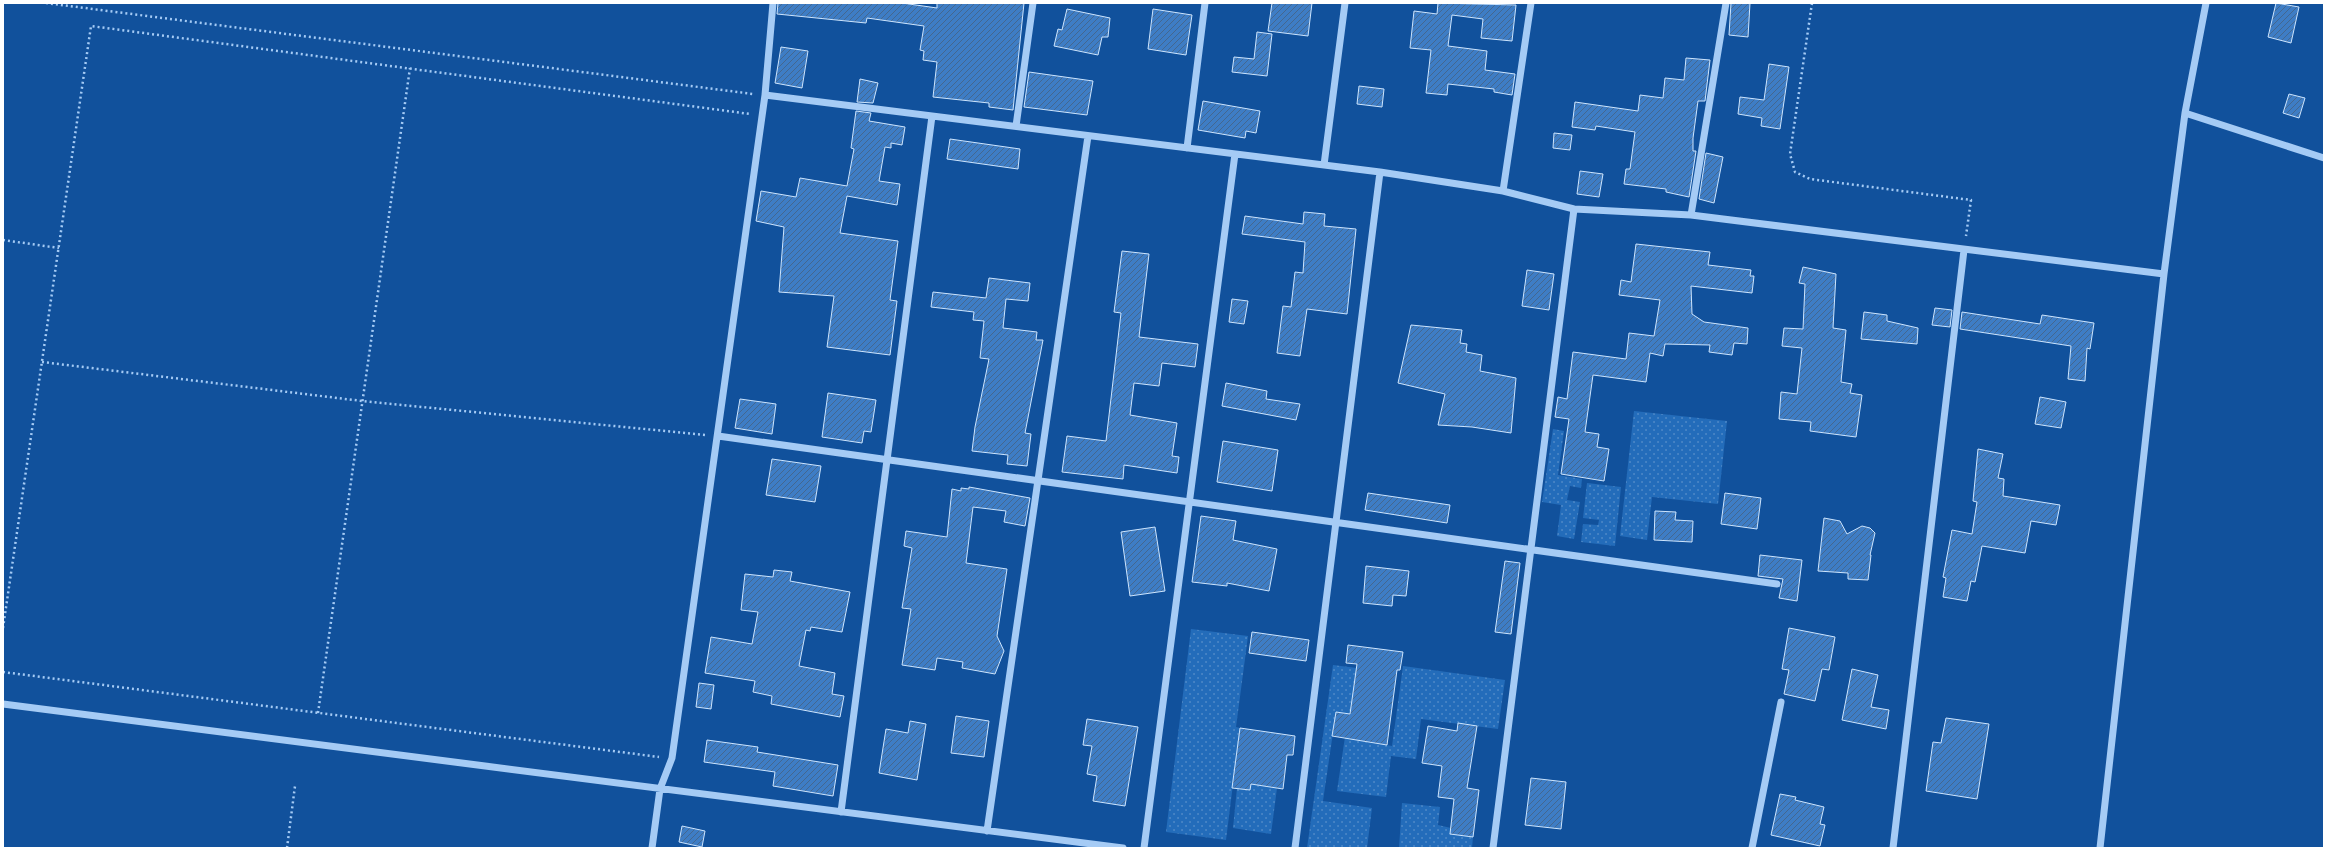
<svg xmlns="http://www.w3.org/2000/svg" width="2327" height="851" font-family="'Archivo Narrow',sans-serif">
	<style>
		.garden { fill: url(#garden-dots) }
		.building { fill: url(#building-hatch); stroke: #cde5fe }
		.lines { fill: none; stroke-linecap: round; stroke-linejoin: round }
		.path { stroke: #a5cbf5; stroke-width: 2.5; stroke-dasharray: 2 3; stroke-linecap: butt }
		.minor { stroke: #a5cbf5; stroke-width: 7 }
	</style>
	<defs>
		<pattern id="garden-dots" width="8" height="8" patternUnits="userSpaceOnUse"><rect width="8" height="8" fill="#236cba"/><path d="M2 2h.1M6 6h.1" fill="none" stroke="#4f89c8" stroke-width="1.8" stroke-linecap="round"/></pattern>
		<pattern id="building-hatch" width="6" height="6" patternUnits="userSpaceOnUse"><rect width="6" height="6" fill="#3e7dc5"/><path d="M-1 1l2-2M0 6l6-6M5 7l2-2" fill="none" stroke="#44678f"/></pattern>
	</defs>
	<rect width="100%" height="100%" fill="#11519c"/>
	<path class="garden" d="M 1634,411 L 1727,421 L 1718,504 L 1652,497 L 1647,540 L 1620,536 Z
		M 1553,429 L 1564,431 L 1558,475 L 1582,479 L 1581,488 L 1570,486 L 1567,500 L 1580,502 L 1574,539 L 1557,536 L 1561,505 L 1542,502 Z
		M 1587,483 L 1621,487 L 1615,546 L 1581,542 L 1583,524 L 1598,525 L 1599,520 L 1583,518 Z
		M 1191,629 L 1248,636 L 1236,727 L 1240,728 L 1226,840 L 1166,832 Z
		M 1333,665 L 1381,671 L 1355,678 L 1353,715 L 1336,712 L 1323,801 L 1372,808 L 1367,848 L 1307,848 Z
		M 1403,666 L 1505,680 L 1498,729 L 1421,719 L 1416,759 L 1391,756 L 1386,797 L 1337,791 L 1346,730 L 1372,734 L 1371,742 L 1392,746 Z
		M 1251,784 L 1277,788 L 1271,834 L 1233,828 L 1237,788 L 1250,790 Z
		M 1402,803 L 1440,807 L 1438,825 L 1451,828 L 1450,834 L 1473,837 L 1472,848 L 1399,848 Z"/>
	<path class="building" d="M 778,3 L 902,3 L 937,8 L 937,3 L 1024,3 L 1013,110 L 989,107 L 989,103 L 933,97 L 937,62 L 923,60 L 924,51 L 920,50 L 924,26 L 867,18 L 866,23 L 777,14 Z
		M 1272,3 L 1312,3 L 1308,36 L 1268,31 Z
		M 1438,3 L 1516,5 L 1512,41 L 1481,38 L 1483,19 L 1452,15 L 1448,46 L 1487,51 L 1485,70 L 1515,74 L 1512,95 L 1494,92 L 1494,89 L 1448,84 L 1447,95 L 1426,93 L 1431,50 L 1410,48 L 1414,11 L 1437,14 Z
		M 1731,3 L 1750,3 L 1748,37 L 1729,35 Z
		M 2276,3 L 2299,7 L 2291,43 L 2268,37 Z
		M 1067,9 L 1110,18 L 1108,37 L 1102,37 L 1098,55 L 1054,46 L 1058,29 L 1062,30 Z
		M 1153,9 L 1192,15 L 1186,55 L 1148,49 Z
		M 1257,32 L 1272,34 L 1267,76 L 1232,72 L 1234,57 L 1254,59 Z
		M 781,47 L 808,51 L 802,88 L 775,83 Z
		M 1686,58 L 1710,60 L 1705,101 L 1698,101 L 1693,138 L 1693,151 L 1696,151 L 1689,197 L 1666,192 L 1666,189 L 1624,184 L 1626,169 L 1630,169 L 1635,132 L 1596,126 L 1595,130 L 1572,127 L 1575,102 L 1638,111 L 1640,95 L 1663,98 L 1665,78 L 1684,80 Z
		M 1769,64 L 1789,67 L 1780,129 L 1761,126 L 1762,118 L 1738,114 L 1740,97 L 1764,100 Z
		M 1029,72 L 1093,81 L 1087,115 L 1024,107 Z
		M 860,79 L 878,83 L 873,103 L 857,102 Z
		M 1359,86 L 1384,89 L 1382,107 L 1357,104 Z
		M 2289,94 L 2305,98 L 2299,118 L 2283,113 Z
		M 1203,101 L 1260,111 L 1256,133 L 1246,131 L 1245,138 L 1198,130 Z
		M 856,111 L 871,113 L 869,121 L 905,127 L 902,145 L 891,143 L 891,148 L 885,147 L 879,181 L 900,184 L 897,205 L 847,196 L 840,233 L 898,241 L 890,300 L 897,301 L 890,355 L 827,347 L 834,296 L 779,292 L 784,227 L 756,221 L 761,191 L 796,197 L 800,178 L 847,186 L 854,149 L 851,148 Z
		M 1554,133 L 1572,135 L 1570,150 L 1553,148 Z
		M 950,139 L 1020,149 L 1018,169 L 947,159 Z
		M 1706,153 L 1723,157 L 1714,203 L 1699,199 Z
		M 1580,171 L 1603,174 L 1599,197 L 1577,194 Z
		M 1304,212 L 1325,214 L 1324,226 L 1356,229 L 1347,314 L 1307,309 L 1300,356 L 1277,353 L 1283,306 L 1291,307 L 1295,272 L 1303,273 L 1305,242 L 1242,234 L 1245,216 L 1303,224 Z
		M 1636,244 L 1710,252 L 1708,265 L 1751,270 L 1750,276 L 1754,276 L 1752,293 L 1691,286 L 1692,314 L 1704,322 L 1748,328 L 1747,344 L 1734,343 L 1732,355 L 1709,352 L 1710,345 L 1665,344 L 1663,356 L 1650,353 L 1646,382 L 1593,375 L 1585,432 L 1599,434 L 1597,447 L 1609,449 L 1604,481 L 1561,474 L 1569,419 L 1555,417 L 1558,397 L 1567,399 L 1573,352 L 1626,359 L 1629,333 L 1654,336 L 1660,300 L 1619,295 L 1621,280 L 1631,282 Z
		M 1122,251 L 1149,254 L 1139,337 L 1198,344 L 1195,367 L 1162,363 L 1159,386 L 1134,383 L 1130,415 L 1177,423 L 1172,456 L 1179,457 L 1177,473 L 1124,465 L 1123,479 L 1062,472 L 1067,436 L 1106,441 L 1121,313 L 1114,312 Z
		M 1803,267 L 1836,274 L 1833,328 L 1846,330 L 1841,382 L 1852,384 L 1850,393 L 1862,395 L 1856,437 L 1810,431 L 1811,422 L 1779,419 L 1781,392 L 1797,394 L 1802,348 L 1782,346 L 1784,328 L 1803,329 L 1805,284 L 1799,283 Z
		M 1527,270 L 1554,274 L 1549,310 L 1522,306 Z
		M 989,278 L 1030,283 L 1028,301 L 1006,299 L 1003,328 L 1037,332 L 1036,340 L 1043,340 L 1025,433 L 1031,434 L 1027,466 L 1007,464 L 1008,455 L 972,451 L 975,427 L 989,359 L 980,358 L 984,321 L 973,320 L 974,312 L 931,307 L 933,292 L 986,298 Z
		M 1232,299 L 1248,301 L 1244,324 L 1229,322 Z
		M 1935,308 L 1952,310 L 1950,327 L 1932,325 Z
		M 1864,312 L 1887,315 L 1887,321 L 1918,328 L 1917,344 L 1861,339 Z
		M 1962,312 L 2040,324 L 2042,315 L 2094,323 L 2090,349 L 2087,348 L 2085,381 L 2068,379 L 2071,346 L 1960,329 Z
		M 1411,325 L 1462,330 L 1460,343 L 1467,344 L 1466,352 L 1482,355 L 1480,371 L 1516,378 L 1511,433 L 1472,427 L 1438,425 L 1445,394 L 1398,383 Z
		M 1226,383 L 1267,391 L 1266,399 L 1300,404 L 1296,420 L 1222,406 Z
		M 828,393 L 876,400 L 871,432 L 864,431 L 862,443 L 822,437 Z
		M 2040,397 L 2066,402 L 2061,428 L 2035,424 Z
		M 740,399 L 776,404 L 772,434 L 735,428 Z
		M 1223,441 L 1278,450 L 1272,491 L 1217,482 Z
		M 1978,449 L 2003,454 L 1998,478 L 2004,479 L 2003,496 L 2060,505 L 2056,525 L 2031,521 L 2025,553 L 1982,546 L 1975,582 L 1971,581 L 1967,601 L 1943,597 L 1946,578 L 1943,577 L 1952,530 L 1972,534 L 1977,502 L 1973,501 Z
		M 772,459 L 821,466 L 815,502 L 766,495 Z
		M 969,487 L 1030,498 L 1025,526 L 1004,522 L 1006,511 L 973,507 L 966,563 L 1007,569 L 997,636 L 1004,651 L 995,674 L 962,668 L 963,662 L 937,658 L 935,670 L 902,665 L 911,609 L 902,608 L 912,548 L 904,546 L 906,531 L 947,537 L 952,489 L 961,491 L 961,488 L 969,489 Z
		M 1368,493 L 1450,505 L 1447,523 L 1365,510 Z
		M 1725,493 L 1761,498 L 1757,529 L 1721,524 Z
		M 1655,511 L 1676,512 L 1675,520 L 1693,521 L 1692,542 L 1654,540 Z
		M 1201,516 L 1236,521 L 1233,540 L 1277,549 L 1269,591 L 1227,583 L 1227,586 L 1192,582 Z
		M 1824,518 L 1840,521 L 1847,534 L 1862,526 L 1870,528 L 1875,533 L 1870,555 L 1871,555 L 1868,580 L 1848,579 L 1848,573 L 1818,571 Z
		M 1155,527 L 1165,591 L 1130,596 L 1121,532 Z
		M 1760,555 L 1802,560 L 1797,601 L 1779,598 L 1783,579 L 1758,576 Z
		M 1505,561 L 1520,563 L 1511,634 L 1495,632 Z
		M 1366,566 L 1409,571 L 1406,596 L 1393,595 L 1392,606 L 1363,603 Z
		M 774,570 L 792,572 L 790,581 L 850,592 L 842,632 L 811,627 L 810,631 L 806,630 L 799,666 L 835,673 L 832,694 L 844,696 L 840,717 L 771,704 L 772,696 L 753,692 L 755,681 L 705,673 L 711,637 L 752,644 L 758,612 L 741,610 L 745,574 L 773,577 Z
		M 1789,628 L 1835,637 L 1829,670 L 1822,669 L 1815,701 L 1784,694 L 1789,670 L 1782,669 Z
		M 1252,632 L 1309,640 L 1306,661 L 1249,653 Z
		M 1348,645 L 1403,652 L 1400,670 L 1397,670 L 1387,745 L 1332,736 L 1336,712 L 1350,714 L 1357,664 L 1346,663 Z
		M 1852,669 L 1878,675 L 1871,707 L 1889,710 L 1886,729 L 1842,720 Z
		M 699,683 L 714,685 L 711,709 L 696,707 Z
		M 956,716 L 989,721 L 984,757 L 951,753 Z
		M 1946,718 L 1989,724 L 1977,799 L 1926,791 L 1933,742 L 1941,743 Z
		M 1087,719 L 1138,727 L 1125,806 L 1093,801 L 1097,776 L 1087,774 L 1092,746 L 1083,745 Z
		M 910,721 L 926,724 L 917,780 L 879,773 L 886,729 L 908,733 Z
		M 1458,723 L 1477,726 L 1467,788 L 1479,790 L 1473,837 L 1450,834 L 1454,799 L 1438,797 L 1442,766 L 1422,763 L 1428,726 L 1457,731 Z
		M 1240,728 L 1295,736 L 1293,755 L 1287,755 L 1283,789 L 1251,784 L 1250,790 L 1232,788 Z
		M 707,740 L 758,747 L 757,752 L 838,765 L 833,796 L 773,786 L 775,772 L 704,762 Z
		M 1531,778 L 1566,782 L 1561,829 L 1525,825 Z
		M 1780,794 L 1796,797 L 1795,800 L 1824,807 L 1820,824 L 1825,825 L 1820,846 L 1771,835 Z
		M 682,826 L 705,831 L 702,847 L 679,842 Z"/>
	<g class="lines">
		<path class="path" d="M 46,3 L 753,94
			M 1812,3 L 1790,154 L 1795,172 L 1810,179 L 1971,200 L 1966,236
			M 3,240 L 59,248
			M 42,362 L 362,401 L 705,435
			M 3,628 L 91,26 L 750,114
			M 3,672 L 659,757
			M 318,713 L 410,68
			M 287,848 L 295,786"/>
		<path class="minor" d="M 765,95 L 1380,172 L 1503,191 L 1574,209 L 1691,215 L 2164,274
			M 2185,113 L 2324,158
			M 1016,126 L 1033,3
			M 1187,148 L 1205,3
			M 1324,165 L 1345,3
			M 1503,191 L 1531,3
			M 1691,215 L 1726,3
			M 718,436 L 1777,584
			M 3,704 L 1123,848
			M 841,812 L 932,116
			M 987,831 L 1088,136
			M 652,848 L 660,789 L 672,758 L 765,95 L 773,3
			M 1144,848 L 1235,154
			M 1295,848 L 1380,172
			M 1493,848 L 1574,209
			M 1752,848 L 1781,702
			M 1893,848 L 1964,250
			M 2100,848 L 2164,274 L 2185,113 L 2206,3"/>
	</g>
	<rect width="2327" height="851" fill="none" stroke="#ffffff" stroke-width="8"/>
</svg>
